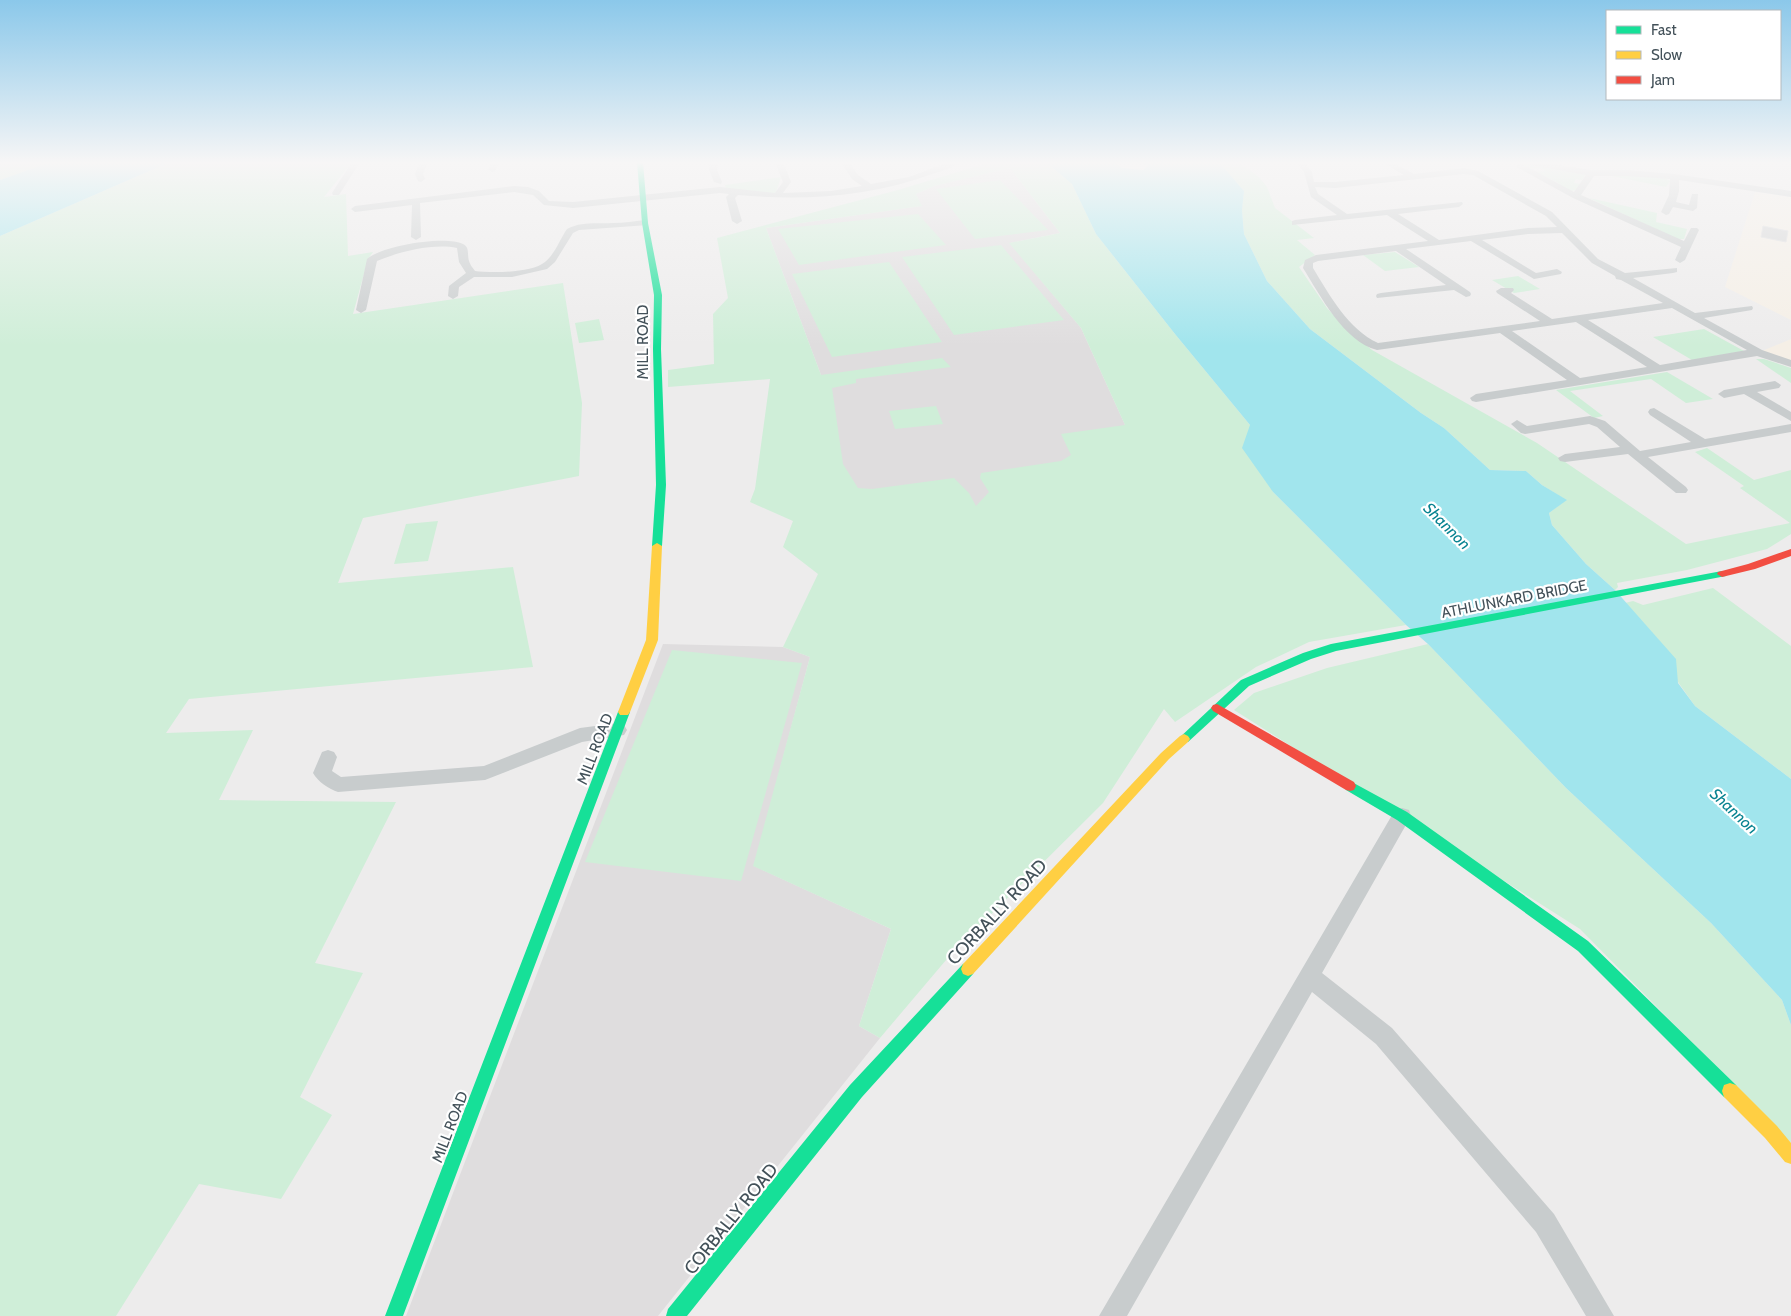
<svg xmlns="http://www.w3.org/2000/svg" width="1791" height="1316" font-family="Cabin,sans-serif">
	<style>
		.commercial { fill: #f5efe6 }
		.education { fill: #dfddde }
		.green { fill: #cfeed8; fill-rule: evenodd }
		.water { fill: #a1e5ed }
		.building { fill: #d3d4d5; stroke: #dededf }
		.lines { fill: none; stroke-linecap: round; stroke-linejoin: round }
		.street { fill: #c8cccd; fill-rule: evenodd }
		.fast { fill: #16e098; fill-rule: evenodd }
		.slow { fill: #ffcf43; fill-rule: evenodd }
		.jam { fill: #f24e42; fill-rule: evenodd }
		.labels { text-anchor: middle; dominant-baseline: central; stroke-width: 4.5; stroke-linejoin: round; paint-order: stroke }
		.street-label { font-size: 15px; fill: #435159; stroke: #fff }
		.water-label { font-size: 16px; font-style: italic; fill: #088391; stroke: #fff }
		.near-street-label { font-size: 18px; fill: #435159; stroke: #fff }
	</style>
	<rect width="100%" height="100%" fill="#edecec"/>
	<path class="commercial" d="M 1755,192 L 1791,197 L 1791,320 L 1725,287 Z
		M 1791,339 L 1791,361 L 1762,351 Z"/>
	<path class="education" d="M 1010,168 L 1060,233 L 1010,243 L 1081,328 L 1140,458 L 974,535 L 755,489 L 821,375 L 766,228 L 921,206 L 916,194 L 934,186 Z
		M 663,644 L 783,647 L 810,657 L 754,866 L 891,929 L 859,1026 L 880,1038 L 658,1316 L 406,1316 Z"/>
	<path class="green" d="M 0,162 L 51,162 L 0,180 Z
		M 170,162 L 352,162 L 324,197 L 346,194 L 348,256 L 373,252 L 368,259 L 353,314 L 563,283 L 582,403 L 579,476 L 363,518 L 338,583 L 513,567 L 533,667 L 189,699 L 166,733 L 253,730 L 219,800 L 396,802 L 315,963 L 363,973 L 300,1097 L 332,1115 L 281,1199 L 199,1184 L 116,1316 L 0,1316 L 0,236 Z
		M 991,162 L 1046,162 L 1072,184 L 1096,234 L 1175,334 L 1250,425 L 1273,492 L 1406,625 L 1309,642 L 1256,667 L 1175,722 L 1164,709 L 1103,803 L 952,953 L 880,1038 L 859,1026 L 891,929 L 753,866 L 810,657 L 783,647 L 818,574 L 783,547 L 793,521 L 750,502 L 755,489 L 770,379 L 668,387 L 668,370 L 714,364 L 713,314 L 728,298 L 717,238 L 898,190 ZM 1010,168 L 1060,233 L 1009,243 L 1081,328 L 1125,425 L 1061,434 L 1071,455 L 1061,461 L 981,473 L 980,478 L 989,492 L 976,506 L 969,493 L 954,478 L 872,489 L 858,488 L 843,464 L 832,388 L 856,383 L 856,379 L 951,367 L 942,358 L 821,375 L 766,228 L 922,206 L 916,194 L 934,186 Z
		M 1216,162 L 1238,162 L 1260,178 L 1267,187 L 1275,208 L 1314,238 L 1297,240 L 1315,255 L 1299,267 L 1327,308 L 1346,328 L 1372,350 L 1537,443 L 1686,544 L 1790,523 L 1740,488 L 1744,486 L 1695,452 L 1707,448 L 1754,480 L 1791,470 L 1791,534 L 1767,549 L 1687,570 L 1617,583 L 1618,587 L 1615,590 L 1586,564 L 1552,525 L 1549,513 L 1566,500 L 1542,485 L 1526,471 L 1490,470 L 1444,428 L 1421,413 L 1310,329 L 1267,281 L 1244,234 L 1242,210 L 1244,191 L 1225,169 Z
		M 1515,162 L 1517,162 L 1586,174 L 1582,180 L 1576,179 L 1574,183 L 1580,184 L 1576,190 L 1571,191 L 1557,184 L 1560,184 C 1552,179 1543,177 1536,172 L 1545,171 L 1541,168 L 1527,168 Z
		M 1621,174 L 1665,178 L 1670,181 L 1666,187 L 1607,175 Z
		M 781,177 L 776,192 L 773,194 L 726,189 L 725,185 Z
		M 1000,180 L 1048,230 L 975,239 L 936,189 Z
		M 1589,198 L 1657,213 L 1656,222 L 1687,229 L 1684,239 L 1677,239 Z
		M 918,214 L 946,245 L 799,265 L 778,229 Z
		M 1001,245 L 1064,320 L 954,335 L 902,257 Z
		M 1395,252 L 1419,267 L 1385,271 L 1363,255 Z
		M 889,262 L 942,342 L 832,357 L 792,274 Z
		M 1518,276 L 1540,289 L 1514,293 L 1492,280 Z
		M 599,319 L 604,340 L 579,343 L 575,323 Z
		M 1704,329 L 1744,351 L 1692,360 L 1653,337 Z
		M 1756,359 L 1764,359 L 1791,368 L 1791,383 Z
		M 1667,372 L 1713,399 L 1686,403 L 1651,379 L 1570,391 L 1603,416 L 1594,418 L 1556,390 Z
		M 936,406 L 943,424 L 895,429 L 889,411 Z
		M 438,521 L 428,561 L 394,564 L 406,524 Z
		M 1713,588 L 1791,646 L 1791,779 L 1695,706 L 1678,682 L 1658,639 L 1625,603 L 1633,601 L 1643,605 Z
		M 1428,644 L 1566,788 L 1711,923 L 1782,1000 L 1791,1025 L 1791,1143 L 1580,929 L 1234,710 L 1254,693 L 1327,668 Z
		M 672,650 L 802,663 L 741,881 L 585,862 Z"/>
	<path class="water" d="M 51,162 L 170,162 L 0,236 L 0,180 Z
		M 1046,162 L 1114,162 L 1122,168 L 1143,170 L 1148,166 L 1138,162 L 1216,162 L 1225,169 L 1244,191 L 1242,210 L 1244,234 L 1267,281 L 1310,329 L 1421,413 L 1444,428 L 1490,470 L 1526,471 L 1542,485 L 1567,500 L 1549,513 L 1552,525 L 1586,564 L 1615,590 L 1676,659 L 1678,683 L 1695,706 L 1791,779 L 1791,1025 L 1782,1000 L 1711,923 L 1566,788 L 1428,644 L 1406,625 L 1273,492 L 1242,448 L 1250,425 L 1175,334 L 1096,234 L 1072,184 Z"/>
	<path class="building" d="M 1763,226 L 1788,231 L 1786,242 L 1761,237 Z"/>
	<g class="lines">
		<path class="street" d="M 352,162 L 360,162 L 339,195 L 333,195 L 332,193 Z
			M 420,162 L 428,162 L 423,174 L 425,179 L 421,182 L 418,181 L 415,174 Z
			M 492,162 L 500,162 L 495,171 L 492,172 L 488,169 Z
			M 710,162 L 718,162 L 717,170 L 722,182 L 721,184 L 714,182 L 709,170 Z
			M 775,162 L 783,162 L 791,182 L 783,193 L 831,191 L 862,186 L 852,179 L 841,162 L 849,162 L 858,175 L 871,184 L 909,177 L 949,162 L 960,162 C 953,168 941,171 932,174 C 871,197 802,201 738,195 L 735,198 L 742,221 L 737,224 L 732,221 L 726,197 L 729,194 L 720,193 L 573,208 L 544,205 L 533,195 L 514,192 L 420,203 L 421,237 L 416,240 L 411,237 L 412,205 L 355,212 L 351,209 L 355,206 L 514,186 L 528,187 L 539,191 L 549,201 L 573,202 L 720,187 L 775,193 L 783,182 Z
			M 1296,162 L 1304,162 L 1312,172 L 1314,182 L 1335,182 L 1404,175 L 1382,162 L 1392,162 L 1414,174 L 1464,168 L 1478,171 L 1552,212 L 1598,259 L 1625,273 L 1677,268 L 1677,272 L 1673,273 L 1633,278 L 1695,313 L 1752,306 L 1753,308 L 1752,310 L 1704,318 L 1762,350 L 1791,360 L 1791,367 L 1757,356 L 1476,402 L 1472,401 L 1470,398 L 1476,394 L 1567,380 L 1500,333 L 1377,350 C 1344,342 1320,295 1303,268 L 1305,260 L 1316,255 L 1428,241 L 1387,215 L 1292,225 L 1292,221 L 1295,220 L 1337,215 L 1311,197 L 1304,172 ZM 1464,174 L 1473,175 L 1546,216 L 1557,227 L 1528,228 L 1439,240 L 1398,214 L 1459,207 L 1463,204 L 1462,202 L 1347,214 L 1318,194 L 1315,187 L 1335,188 ZM 1562,233 L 1592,263 L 1615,276 L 1616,279 L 1621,280 L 1663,303 L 1552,319 L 1511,293 L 1514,290 L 1513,288 L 1501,288 L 1496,291 L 1497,293 L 1540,321 L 1378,343 C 1348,329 1330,296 1313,268 L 1313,263 L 1318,261 L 1396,251 L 1446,285 L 1381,293 L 1377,294 L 1376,296 L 1377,298 L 1454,290 L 1466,297 L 1470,296 L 1471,294 L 1470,292 L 1406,249 L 1471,241 L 1534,279 L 1561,274 L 1562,272 L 1557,269 L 1536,273 L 1482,240 L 1528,234 ZM 1672,308 L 1747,350 L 1660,365 L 1588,320 ZM 1576,322 L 1647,367 L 1580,378 L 1512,331 Z
			M 1522,162 L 1540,162 L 1591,170 L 1627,170 L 1674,174 L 1791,191 L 1791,197 L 1679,180 L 1679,191 L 1676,202 L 1689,205 L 1692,194 L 1698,194 L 1697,208 L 1693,211 L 1673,207 L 1669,214 L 1666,215 L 1661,212 L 1669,195 L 1670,179 L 1627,176 L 1594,176 L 1581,195 L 1684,241 L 1691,228 L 1697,228 L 1699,230 L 1685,260 L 1680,263 L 1675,260 L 1681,247 L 1573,198 L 1515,166 L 1522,164 L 1574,192 L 1586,175 L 1526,164 Z
			M 645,220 L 648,221 L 648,225 L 579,230 L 573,233 L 555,262 L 547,269 L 512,277 L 474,277 L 459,287 L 458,296 L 453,299 L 448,296 L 449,286 L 466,273 L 459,262 L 457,248 C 433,243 398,252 377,261 L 366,310 L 361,313 L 356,310 L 367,259 C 381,246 445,235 463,244 C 470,247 467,255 469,261 C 470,265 473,268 475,271 C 492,273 532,273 545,262 C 555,254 560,239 567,229 C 582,221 596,224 613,223 C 624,223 634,221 645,220 Z
			M 1775,381 L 1781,385 L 1779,388 L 1757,392 L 1791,412 L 1791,421 L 1744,394 L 1724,398 L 1718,394 L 1724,390 Z
			M 1654,408 L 1705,439 L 1791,424 L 1791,432 L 1648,457 L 1686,487 L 1688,490 L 1686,493 L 1676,493 L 1628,454 L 1565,462 L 1560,461 L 1558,458 L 1565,454 L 1620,447 L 1597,427 L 1589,424 L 1525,434 L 1521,433 L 1511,424 L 1517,420 L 1527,426 L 1590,416 L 1605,421 L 1640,451 L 1691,442 L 1650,415 L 1648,412 L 1650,409 Z
			M 618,723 L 624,725 L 627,730 L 624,735 L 582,742 L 485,780 L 338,792 C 329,789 318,782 313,773 L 322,752 L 328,750 L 334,752 L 337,757 L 332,771 L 341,777 L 484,766 L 580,728 Z
			M 1402,808 L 1409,810 L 1411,816 L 1322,973 L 1392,1028 L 1554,1214 L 1614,1316 L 1586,1316 L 1536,1232 L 1376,1044 L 1312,992 L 1127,1316 L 1099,1316 L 1395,810 Z"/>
		<path class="fast" d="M 637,162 L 643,162 L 648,223 L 662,295 L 661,349 L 666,485 L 662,546 L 657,549 L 652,546 L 656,485 L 653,349 L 654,295 L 642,223 Z
			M 1722,571 L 1726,572 L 1727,574 L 1726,576 L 1336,651 L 1311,659 L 1249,686 L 1188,742 L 1180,742 L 1178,739 L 1241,680 L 1303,653 L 1331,644 Z
			M 624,708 L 628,709 L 630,712 L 403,1316 L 385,1316 L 618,712 L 620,709 Z
			M 1350,781 L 1407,812 L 1588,941 L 1736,1085 L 1738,1091 L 1736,1097 L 1730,1099 L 1724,1097 L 1578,951 L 1397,820 L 1346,790 L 1344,786 L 1346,782 Z
			M 968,962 L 973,964 L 975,969 L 973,974 L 862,1097 L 687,1316 L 666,1316 L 668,1309 L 850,1085 L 963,964 Z"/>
		<path class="slow" d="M 657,543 L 662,546 L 658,640 L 630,712 L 628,715 L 620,715 L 618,712 L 646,640 L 652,546 Z
			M 1184,734 L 1188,736 L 1190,739 L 1188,742 L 1169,759 L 973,974 L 968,976 L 963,974 L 961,969 L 963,964 L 1161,753 L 1180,736 Z
			M 1730,1083 L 1736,1085 L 1777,1126 L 1791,1143 L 1791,1164 L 1785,1162 L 1765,1138 L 1724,1097 L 1722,1091 L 1724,1085 Z"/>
		<path class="jam" d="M 1791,549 L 1791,556 L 1755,569 L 1722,577 L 1717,574 L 1718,572 L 1748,564 Z
			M 1217,704 L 1354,782 L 1356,786 L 1354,790 L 1350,791 L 1346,790 L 1213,711 L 1211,708 L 1213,705 Z"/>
	</g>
	<linearGradient id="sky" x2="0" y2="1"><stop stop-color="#8bc8ea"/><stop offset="0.47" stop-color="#f7f6f6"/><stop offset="1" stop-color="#f7f6f6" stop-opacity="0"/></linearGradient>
	<rect width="1791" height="346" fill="url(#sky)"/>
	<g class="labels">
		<g class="street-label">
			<text transform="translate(643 342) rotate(-90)">MILL ROAD</text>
			<text transform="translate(1514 599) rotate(-11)">ATHLUNKARD BRIDGE</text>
			<text transform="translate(595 749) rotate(-69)">MILL ROAD</text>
			<text transform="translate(450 1127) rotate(-69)">MILL ROAD</text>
		</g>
		<g class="water-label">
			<text transform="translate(1447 526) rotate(45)">Shannon</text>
			<text transform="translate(1734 811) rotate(43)">Shannon</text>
		</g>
		<g class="near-street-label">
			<text transform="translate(997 912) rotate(-47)">CORBALLY ROAD</text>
			<text transform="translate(731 1219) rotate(-51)">CORBALLY ROAD</text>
		</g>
	</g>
	<rect x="1606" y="10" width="175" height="90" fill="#ffffff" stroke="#b4b9bd"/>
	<rect x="1616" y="26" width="25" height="8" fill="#16e098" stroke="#b4b9bd"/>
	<text x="1651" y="35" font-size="15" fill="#435159">Fast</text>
	<rect x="1616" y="51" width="25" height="8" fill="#ffcf43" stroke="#b4b9bd"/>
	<text x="1651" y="60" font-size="15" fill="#435159">Slow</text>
	<rect x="1616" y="76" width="25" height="8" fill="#f24e42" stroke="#b4b9bd"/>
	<text x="1651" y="85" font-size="15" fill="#435159">Jam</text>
</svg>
